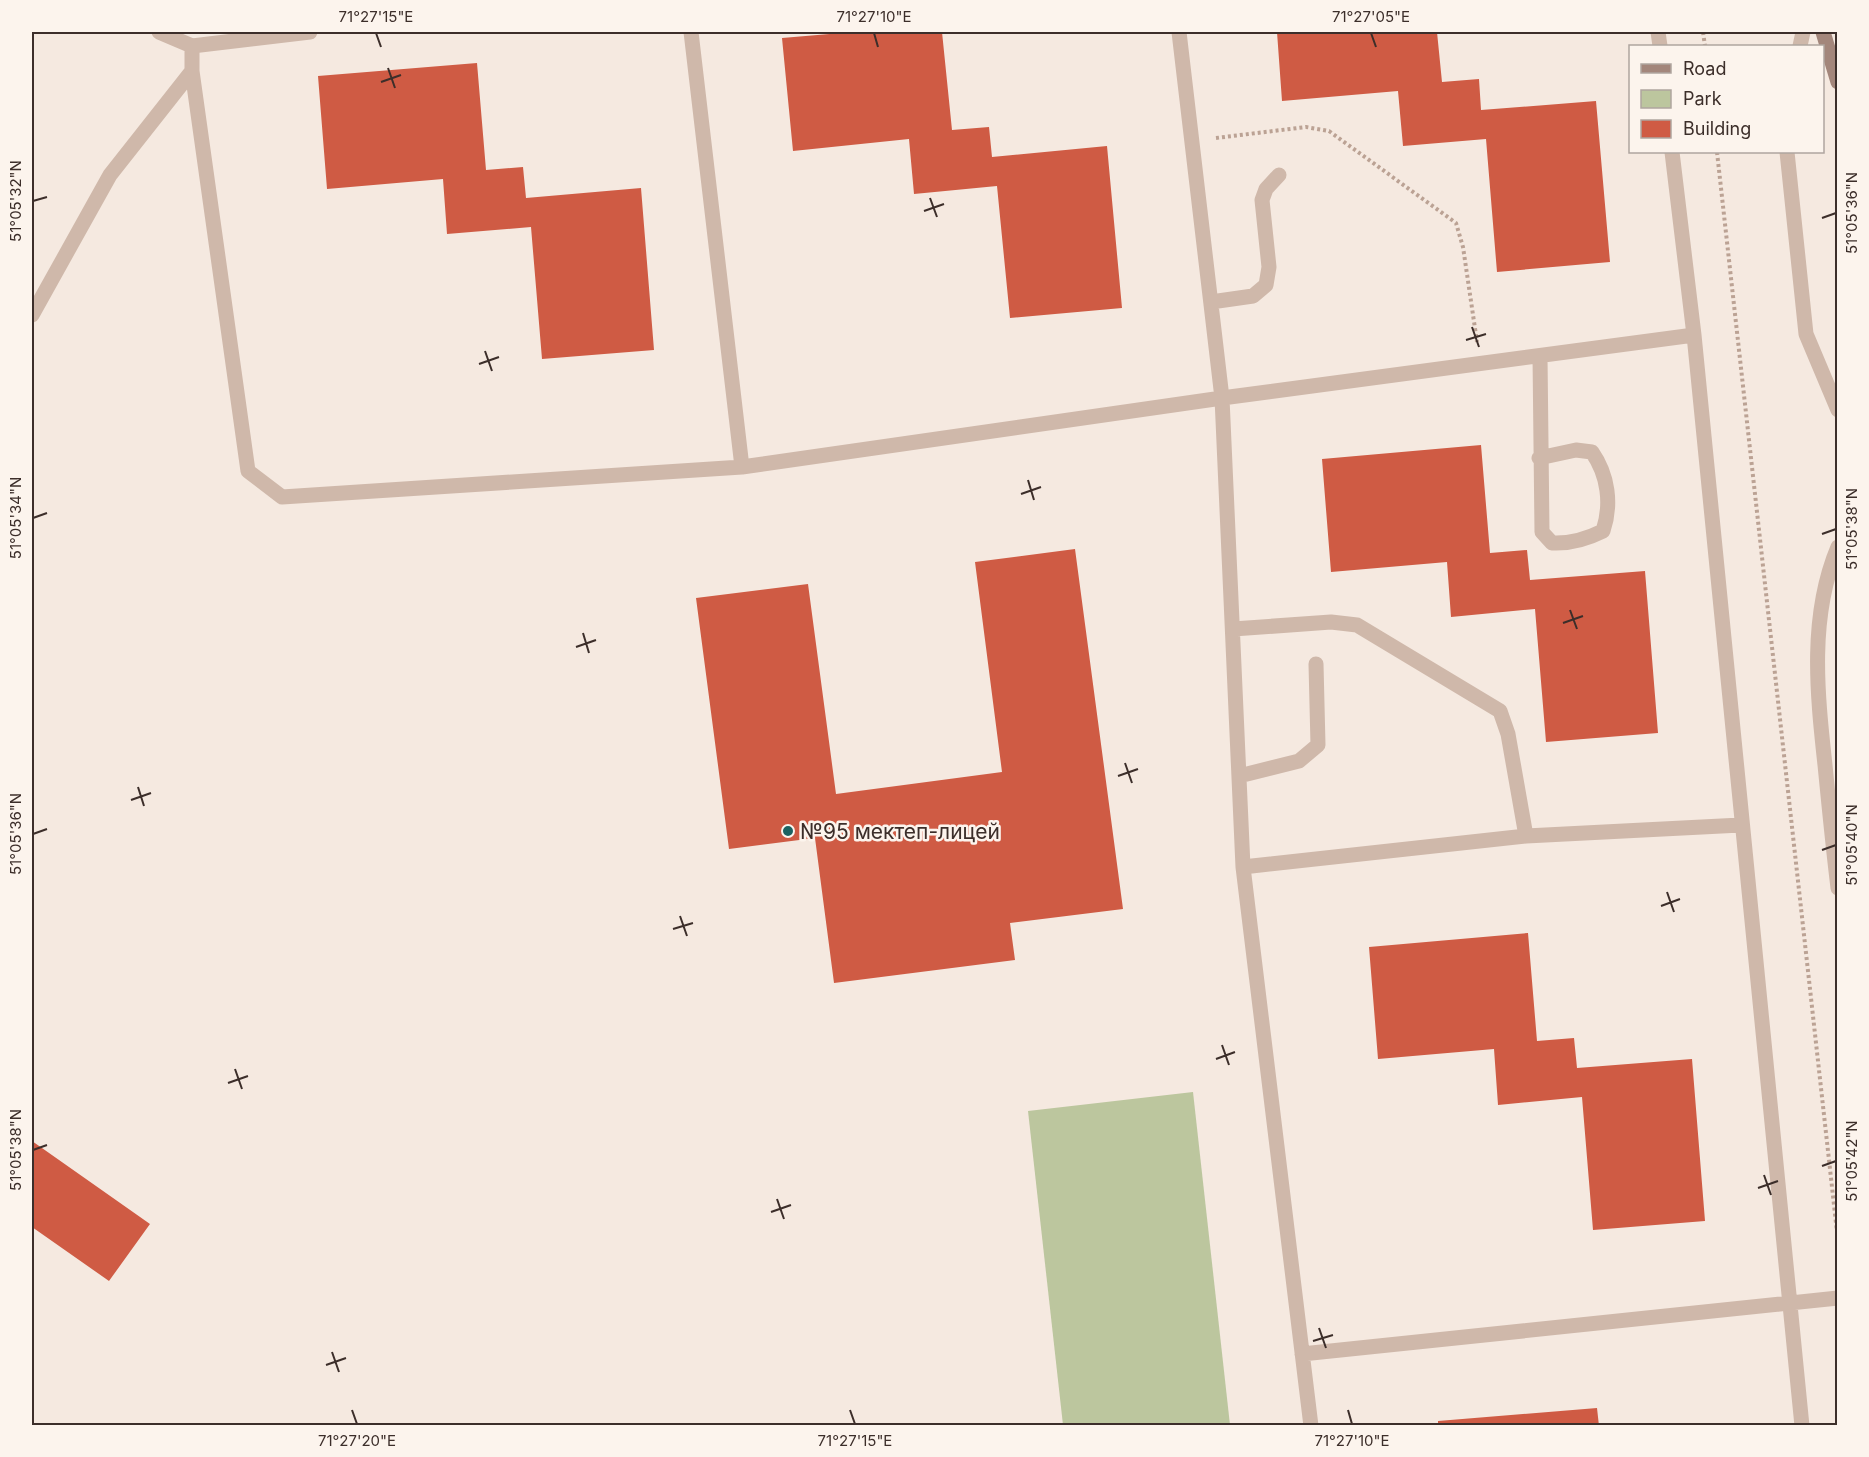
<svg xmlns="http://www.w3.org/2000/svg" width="1869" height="1457" font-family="Inter,sans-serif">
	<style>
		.green { fill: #bcc69e }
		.building { fill: #cf5b44 }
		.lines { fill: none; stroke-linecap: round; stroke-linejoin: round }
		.path { stroke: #bba294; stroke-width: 4; stroke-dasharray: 3 3; stroke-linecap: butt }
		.lane { stroke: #cfb8aa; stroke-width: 15 }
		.secondary { stroke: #a3867b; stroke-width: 15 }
		.ticks { fill: none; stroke: #3c2e2a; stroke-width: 2 }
		.poi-dot { fill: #1b6261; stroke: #fcf4ed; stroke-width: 2 }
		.labels { text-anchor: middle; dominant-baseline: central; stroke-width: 5; stroke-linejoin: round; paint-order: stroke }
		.poi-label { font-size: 21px; fill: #3c2e2a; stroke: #fcf4ed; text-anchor: start }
		.neatline { fill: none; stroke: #3c2e2a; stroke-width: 2 }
		.ticks-label { font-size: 15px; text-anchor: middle; fill: #3c2e2a }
	</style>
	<rect width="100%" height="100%" fill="#f5e9e0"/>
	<path class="green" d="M 1193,1092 L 1230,1425 L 1063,1425 L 1028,1111 Z"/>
	<path class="building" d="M 853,32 L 942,32 L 952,130 L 989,127 L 992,157 L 1107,146 L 1122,308 L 1010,318 L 997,186 L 914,194 L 909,139 L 793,151 L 782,38 Z
		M 1277,32 L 1437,32 L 1442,82 L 1479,79 L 1481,110 L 1596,101 L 1610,262 L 1497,272 L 1486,139 L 1403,146 L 1398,91 L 1282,101 Z
		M 477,63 L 486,170 L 523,167 L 526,198 L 641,188 L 654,350 L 542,359 L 531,227 L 447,234 L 443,179 L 327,189 L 318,76 Z
		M 1481,445 L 1490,553 L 1527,550 L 1530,580 L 1645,571 L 1658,733 L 1546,742 L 1535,609 L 1451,617 L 1447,562 L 1331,572 L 1322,459 Z
		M 1075,549 L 1123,909 L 1010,923 L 1015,960 L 834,983 L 815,838 L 729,849 L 696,598 L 808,584 L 836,794 L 1002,772 L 975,562 Z
		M 1528,933 L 1537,1041 L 1574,1038 L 1577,1068 L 1692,1059 L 1705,1221 L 1593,1230 L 1582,1097 L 1498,1105 L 1494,1049 L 1378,1059 L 1369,947 Z
		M 32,1141 L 150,1224 L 109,1281 L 32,1227 Z
		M 1597,1408 L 1599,1426 L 1438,1426 L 1438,1421 Z"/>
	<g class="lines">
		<path class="path" d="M 1703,32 L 1705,46
			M 1216,138 L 1306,127 L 1329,131 L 1456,223 L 1463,247 L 1477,342
			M 1717,152 L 1838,1241"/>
		<path class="lane" d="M 159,32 L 192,46
			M 310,32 L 192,46 L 192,71 L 248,471 L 282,497 L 742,467
			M 691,32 L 742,467 L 1222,398 L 1694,335
			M 1179,32 L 1222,398 L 1243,867 L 1311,1426
			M 1658,32 L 1660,46
			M 1800,46 L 1803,32
			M 1672,152 L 1694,335 L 1802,1426
			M 1787,152 L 1806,334 L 1838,410
			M 1211,302 L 1253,296 L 1266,285 L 1269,267 L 1262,200 L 1266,189 L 1279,175
			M 32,315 L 110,175 L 192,71
			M 1539,458 L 1576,450 L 1592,452 C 1608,475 1612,504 1603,531 C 1587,539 1571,544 1552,543 L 1542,532 L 1540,356
			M 1838,547 C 1809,616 1817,692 1825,765 C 1829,806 1833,847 1838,888
			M 1233,629 L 1331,622 L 1357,625 L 1500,711 L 1508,734 L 1526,836
			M 1239,776 L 1299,761 L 1318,745 L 1316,664
			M 1243,867 L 1526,836 L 1741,825
			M 1302,1354 L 1838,1298"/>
		<path class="secondary" d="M 1823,32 L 1838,82"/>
	</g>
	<path class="ticks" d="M 376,33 L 381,47M 874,33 L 878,47M 1371,33 L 1376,47M 388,68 L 395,88M 381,82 L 401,75M 930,198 L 937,217M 33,201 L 47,197M 924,211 L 944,204M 1822,218 L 1836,213M 1472,327 L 1479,347M 1466,340 L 1486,334M 485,351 L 492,371M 479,364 L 499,357M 1028,480 L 1034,500M 1021,494 L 1041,487M 33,518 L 47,513M 1822,534 L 1836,529M 1570,610 L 1577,629M 1563,623 L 1583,616M 583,633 L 589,653M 576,647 L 596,640M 1125,763 L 1132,783M 1118,776 L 1138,769M 138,787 L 144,806M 131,800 L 151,793M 33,834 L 47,829M 1822,850 L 1836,845M 1667,892 L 1674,912M 1661,906 L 1680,899M 680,916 L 687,936M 673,929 L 693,923M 1222,1045 L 1229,1065M 1216,1059 L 1235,1052M 235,1069 L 242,1089M 228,1083 L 248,1076M 33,1150 L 47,1145M 1822,1166 L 1836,1161M 1764,1175 L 1771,1195M 1758,1188 L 1778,1181M 777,1199 L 784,1219M 771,1212 L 791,1205M 1319,1328 L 1326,1348M 1313,1341 L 1333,1335M 332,1352 L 339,1372M 326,1365 L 346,1358M 352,1410 L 357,1424M 850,1410 L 855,1424M 1348,1410 L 1352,1424"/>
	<circle class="poi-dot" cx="788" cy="831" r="6"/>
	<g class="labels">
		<g class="poi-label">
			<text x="800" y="831">№95 мектеп-лицей</text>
		</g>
	</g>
	<rect width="1869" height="1457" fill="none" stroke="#fcf4ed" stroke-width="66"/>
	<rect x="1629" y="45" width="195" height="108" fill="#fcf4ed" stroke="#afa59f" stroke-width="1.5"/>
	<rect x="1641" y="64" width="30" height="9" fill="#a3867b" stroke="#afa59f" stroke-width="1.5"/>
	<text x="1683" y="75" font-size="18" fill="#3c2e2a">Road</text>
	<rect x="1641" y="90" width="30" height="18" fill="#bcc69e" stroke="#afa59f" stroke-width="1.5"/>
	<text x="1683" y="105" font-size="18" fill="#3c2e2a">Park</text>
	<rect x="1641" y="120" width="30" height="18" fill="#cf5b44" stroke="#afa59f" stroke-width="1.5"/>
	<text x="1683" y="135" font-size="18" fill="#3c2e2a">Building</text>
	<rect x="33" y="33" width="1803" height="1391" class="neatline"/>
	<g class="ticks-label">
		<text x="376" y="22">71°27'15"E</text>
		<text x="874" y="22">71°27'10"E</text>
		<text x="1371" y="22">71°27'05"E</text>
		<text transform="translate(16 201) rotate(-90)" y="5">51°05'32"N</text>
		<text transform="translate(1852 213) rotate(-90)" y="5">51°05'36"N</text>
		<text transform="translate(16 518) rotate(-90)" y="5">51°05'34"N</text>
		<text transform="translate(1852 529) rotate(-90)" y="5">51°05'38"N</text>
		<text transform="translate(16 834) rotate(-90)" y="5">51°05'36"N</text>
		<text transform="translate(1852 845) rotate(-90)" y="5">51°05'40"N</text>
		<text transform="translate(16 1150) rotate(-90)" y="5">51°05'38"N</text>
		<text transform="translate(1852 1161) rotate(-90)" y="5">51°05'42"N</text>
		<text x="357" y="1446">71°27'20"E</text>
		<text x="855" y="1446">71°27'15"E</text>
		<text x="1352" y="1446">71°27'10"E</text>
	</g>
</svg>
